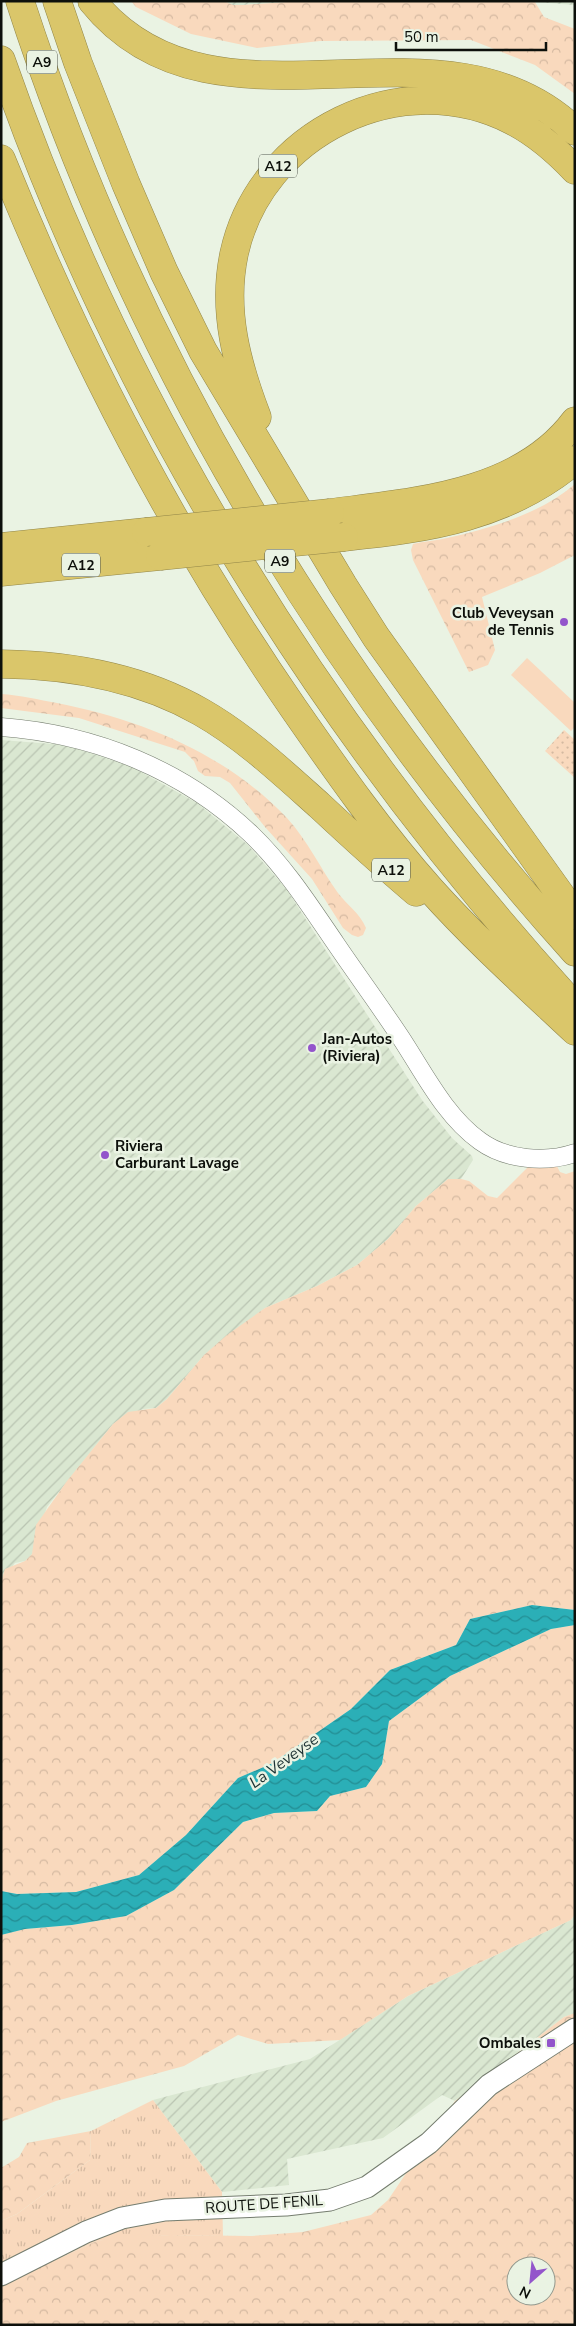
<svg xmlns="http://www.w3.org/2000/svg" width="576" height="2326" font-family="'Nunito Sans',sans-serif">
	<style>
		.industrial { fill: url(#industrial-furrows) }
		.grass { fill: url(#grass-tufts) }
		.forest { fill: url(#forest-crowns); fill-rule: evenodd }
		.park { fill: url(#park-dots) }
		.garden { fill: #f9d9bd }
		.water { fill: url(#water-waves) }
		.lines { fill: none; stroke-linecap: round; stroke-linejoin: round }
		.minor-casing { stroke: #757d6f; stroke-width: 19 }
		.tertiary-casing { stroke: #757d6f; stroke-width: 23 }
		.motorway-casing { stroke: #928649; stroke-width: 29 }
		.minor { stroke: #fff; stroke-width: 18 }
		.tertiary { stroke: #fff; stroke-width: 21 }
		.motorway { stroke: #dac66a; stroke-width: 28 }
		.motorway-bridge-casing { stroke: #928649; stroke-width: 29; stroke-linecap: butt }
		.motorway-bridge { stroke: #dac66a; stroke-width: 28 }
		.poi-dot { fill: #9355cb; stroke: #eaf3e3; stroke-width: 2 }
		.labels { text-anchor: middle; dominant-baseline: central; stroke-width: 5; stroke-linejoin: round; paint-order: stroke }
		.shield { fill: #eaf3e3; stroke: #4f544c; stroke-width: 1 }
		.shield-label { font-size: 14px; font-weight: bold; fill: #0d100b }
		.poi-label { font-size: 15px; font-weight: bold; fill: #0d100b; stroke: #eaf3e3; text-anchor: end }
		.street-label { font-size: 15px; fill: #0d100b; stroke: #eaf3e3 }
		.water-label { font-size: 16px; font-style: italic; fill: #1b3032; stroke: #eaf3e3 }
	</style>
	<defs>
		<pattern id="industrial-furrows" width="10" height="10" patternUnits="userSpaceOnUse" patternTransform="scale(1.25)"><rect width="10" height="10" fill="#dae7d1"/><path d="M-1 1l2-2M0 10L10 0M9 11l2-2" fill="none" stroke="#bac5b2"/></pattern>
		<pattern id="grass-tufts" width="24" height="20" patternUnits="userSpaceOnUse" patternTransform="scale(1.25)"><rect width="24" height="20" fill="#f9d9bd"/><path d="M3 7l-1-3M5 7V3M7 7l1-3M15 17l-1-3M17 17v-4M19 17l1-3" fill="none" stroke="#d4b9a1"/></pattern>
		<pattern id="forest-crowns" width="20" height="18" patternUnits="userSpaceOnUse" patternTransform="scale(1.25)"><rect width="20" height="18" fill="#f9d9bd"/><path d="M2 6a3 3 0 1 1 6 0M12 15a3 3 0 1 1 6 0" fill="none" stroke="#d4b9a1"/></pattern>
		<pattern id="park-dots" width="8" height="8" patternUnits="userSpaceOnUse" patternTransform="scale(1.25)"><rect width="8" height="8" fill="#f9d9bd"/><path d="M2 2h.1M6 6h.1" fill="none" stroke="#d4b9a1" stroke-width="1.8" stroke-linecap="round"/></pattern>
		<pattern id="water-waves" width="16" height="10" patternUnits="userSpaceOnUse" patternTransform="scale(1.25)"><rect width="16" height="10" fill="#2bafb7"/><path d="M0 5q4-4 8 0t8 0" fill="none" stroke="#238d93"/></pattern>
	</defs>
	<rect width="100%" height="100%" fill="#eaf3e3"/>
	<path class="industrial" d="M 224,1 L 301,1 L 243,5 L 233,5 Z
		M 529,1 L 575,1 L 575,5 L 535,2 Z
		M 1,740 L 66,745 L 132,767 L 197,803 L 248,845 L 287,890 L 422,1100 L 452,1138 L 472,1156 L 473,1160 L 461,1179 L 448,1179 L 416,1206 L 388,1239 L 357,1265 L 317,1286 L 265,1308 L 204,1355 L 167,1399 L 156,1408 L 143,1409 L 113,1424 L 47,1507 L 32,1554 L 25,1561 L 15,1563 L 1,1582 Z
		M 575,1914 L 575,2013 L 564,2017 L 455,2101 L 442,2095 L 383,2138 L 287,2159 L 289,2185 L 222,2192 L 153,2100 L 310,2059 L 408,1996 L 571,1920 Z"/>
	<path class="grass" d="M 153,2100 L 222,2192 L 223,2236 L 170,2235 L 97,2241 L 51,2262 L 25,2268 L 1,2280 L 1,2221 L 17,2214 L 90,2160 L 91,2131 Z"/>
	<path class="forest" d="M 131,1 L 224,1 L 233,5 L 243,5 L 301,1 L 535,2 L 544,17 L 575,29 L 575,94 L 535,65 L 471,40 L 320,41 L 257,48 L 191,34 L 136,7 Z
		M 575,484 L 575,555 L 540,573 L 482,597 L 495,650 L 488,665 L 469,672 L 413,560 L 411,550 L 413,544 C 424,541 436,541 447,538 C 491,528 540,514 575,484 Z
		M 1,694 C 20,695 39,700 57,703 C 143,720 226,754 287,818 C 308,841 320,868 338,893 C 347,905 360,913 366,928 L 363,935 L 358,937 L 352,935 L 343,928 L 312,879 L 265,827 L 230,783 L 220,777 L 205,776 L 198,771 L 194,761 L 185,752 L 79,718 L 1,708 Z
		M 551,1155 L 560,1172 L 566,1174 L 575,1171 L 575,1610 L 532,1605 L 470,1619 L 456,1645 L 390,1670 L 351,1709 L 273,1763 L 238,1778 L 186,1835 L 139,1875 L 76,1892 L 17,1894 L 1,1891 L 1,1582 L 5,1569 L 25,1561 L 32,1554 L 36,1525 L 67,1481 L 113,1424 L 128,1412 L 156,1408 L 167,1399 L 204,1355 L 227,1335 L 265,1308 L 317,1286 L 357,1265 L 388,1239 L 416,1206 L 448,1179 L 461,1179 L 469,1181 L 488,1196 L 497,1198 L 530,1165 Z
		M 575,1625 L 575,1914 L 571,1920 L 408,1996 L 340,2040 L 268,2044 L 238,2035 L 184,2066 L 56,2101 L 1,2122 L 1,1935 L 25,1929 L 73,1925 L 126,1916 L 174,1890 L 243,1822 L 274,1813 L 317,1811 L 330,1796 L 366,1787 L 382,1764 L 389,1721 L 450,1676 L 551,1629 Z
		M 575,2013 L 575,2325 L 1,2325 L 1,2280 L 25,2268 L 51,2262 L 97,2241 L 121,2237 L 170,2235 L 252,2236 L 303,2232 L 371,2215 L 388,2200 L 455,2101 L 564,2017 ZM 516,2266 L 546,2266 L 546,2296 L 516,2296 Z
		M 91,2131 L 90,2160 L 17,2214 L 1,2221 L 1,2168 L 19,2157 L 27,2143 Z"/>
	<path class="park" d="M 564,730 L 575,740 L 575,778 L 545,751 Z"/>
	<path class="garden" d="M 527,658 L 575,703 L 575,727 L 571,731 L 511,675 Z"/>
	<path class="water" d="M 532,1605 L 575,1610 L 575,1625 L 551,1629 L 450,1676 L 389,1721 L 382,1764 L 366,1787 L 330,1796 L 317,1811 L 274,1813 L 243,1822 L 174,1890 L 126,1916 L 72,1925 L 25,1929 L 1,1935 L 1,1891 L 17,1894 L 76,1892 L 139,1875 L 186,1835 L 238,1778 L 273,1763 L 351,1709 L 390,1670 L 456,1645 L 470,1619 Z"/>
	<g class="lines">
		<defs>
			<path id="minor" d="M 1,727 C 95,734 184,770 252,835 C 285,867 310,906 336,944 C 357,975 380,1006 401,1038 C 424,1073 445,1116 480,1141 C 506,1160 545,1163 575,1153"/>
			<path id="tertiary" d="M 1,2275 L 86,2232 L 122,2218 L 165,2210 L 286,2205 L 330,2200 L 367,2187 L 429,2143 L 489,2085 L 575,2029"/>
			<path id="motorway" d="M 20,1 C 134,353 328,677 575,952
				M 57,1 L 78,63 L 126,184 L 164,272 L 203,351 L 343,585 L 376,637 L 575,915
				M 92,1 C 215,154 440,0 575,131
				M 1,60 C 123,411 325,733 575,1007
				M 1,159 C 79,352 175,537 294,709 C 337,771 381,834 431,890 C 476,940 526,985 575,1031
				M 257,417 C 237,365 222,311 234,254 C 260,133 401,63 513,121 C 536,133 557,151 575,170
				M 330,513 C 414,502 520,495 575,421
				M 344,537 C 430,528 507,517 575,460
				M 1,547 L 146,532
				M 1,572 L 160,556
				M 1,664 C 71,665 140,677 201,712 C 245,737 283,773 320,806 C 351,835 383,864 416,892"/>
		</defs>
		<use href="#minor" class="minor-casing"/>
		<use href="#tertiary" class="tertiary-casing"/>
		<use href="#motorway" class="motorway-casing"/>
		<use href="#minor" class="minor"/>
		<use href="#tertiary" class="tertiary"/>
		<use href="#motorway" class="motorway"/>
		<defs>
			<path id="motorway-bridge" d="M 146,532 L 330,513
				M 160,556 L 344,537"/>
		</defs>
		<use href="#motorway-bridge" class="motorway-bridge-casing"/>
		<use href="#motorway-bridge" class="motorway-bridge"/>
	</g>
	<g class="poi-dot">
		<circle cx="564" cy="622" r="5"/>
		<circle cx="312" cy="1048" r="5"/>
		<circle cx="105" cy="1155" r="5"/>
		<rect x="546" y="2038" width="10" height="10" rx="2.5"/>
	</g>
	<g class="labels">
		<g class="shield">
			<rect x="27" y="50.5" width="30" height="23" rx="4"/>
			<rect x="259" y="154.5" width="38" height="23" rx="4"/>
			<rect x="265" y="549.5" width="30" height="23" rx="4"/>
			<rect x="62" y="553.5" width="38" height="23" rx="4"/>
			<rect x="372" y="858.5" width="38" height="23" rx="4"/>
		</g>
		<g class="shield-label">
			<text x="42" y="62">A9</text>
			<text x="278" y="166">A12</text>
			<text x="280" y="561">A9</text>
			<text x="81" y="565">A12</text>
			<text x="391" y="870">A12</text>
		</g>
		<g class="poi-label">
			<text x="554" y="613">Club Veveysan<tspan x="554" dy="17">de Tennis</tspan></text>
			<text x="322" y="1039" text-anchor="start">Jan-Autos<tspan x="322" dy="17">(Riviera)</tspan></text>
			<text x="115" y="1146" text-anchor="start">Riviera<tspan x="115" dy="17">Carburant Lavage</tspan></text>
			<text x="541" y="2043">Ombales</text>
		</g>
		<g class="street-label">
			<text transform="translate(264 2204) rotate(-4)">ROUTE DE FENIL</text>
		</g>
		<g class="water-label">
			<text transform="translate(284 1761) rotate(-36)">La Veveyse</text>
		</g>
	</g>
	<rect width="576" height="2326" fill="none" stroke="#0d100b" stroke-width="5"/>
	<g transform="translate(531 2281) rotate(207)"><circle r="24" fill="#eaf3e3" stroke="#92988d"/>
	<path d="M0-4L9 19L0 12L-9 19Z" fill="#9355cb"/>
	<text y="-8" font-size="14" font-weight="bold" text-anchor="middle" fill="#0d100b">N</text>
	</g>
	<path d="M396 42v8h150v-8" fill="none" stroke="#0d100b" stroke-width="2.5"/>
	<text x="404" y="42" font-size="15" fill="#0d100b" stroke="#eaf3e3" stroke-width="4" paint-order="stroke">50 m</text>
</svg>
